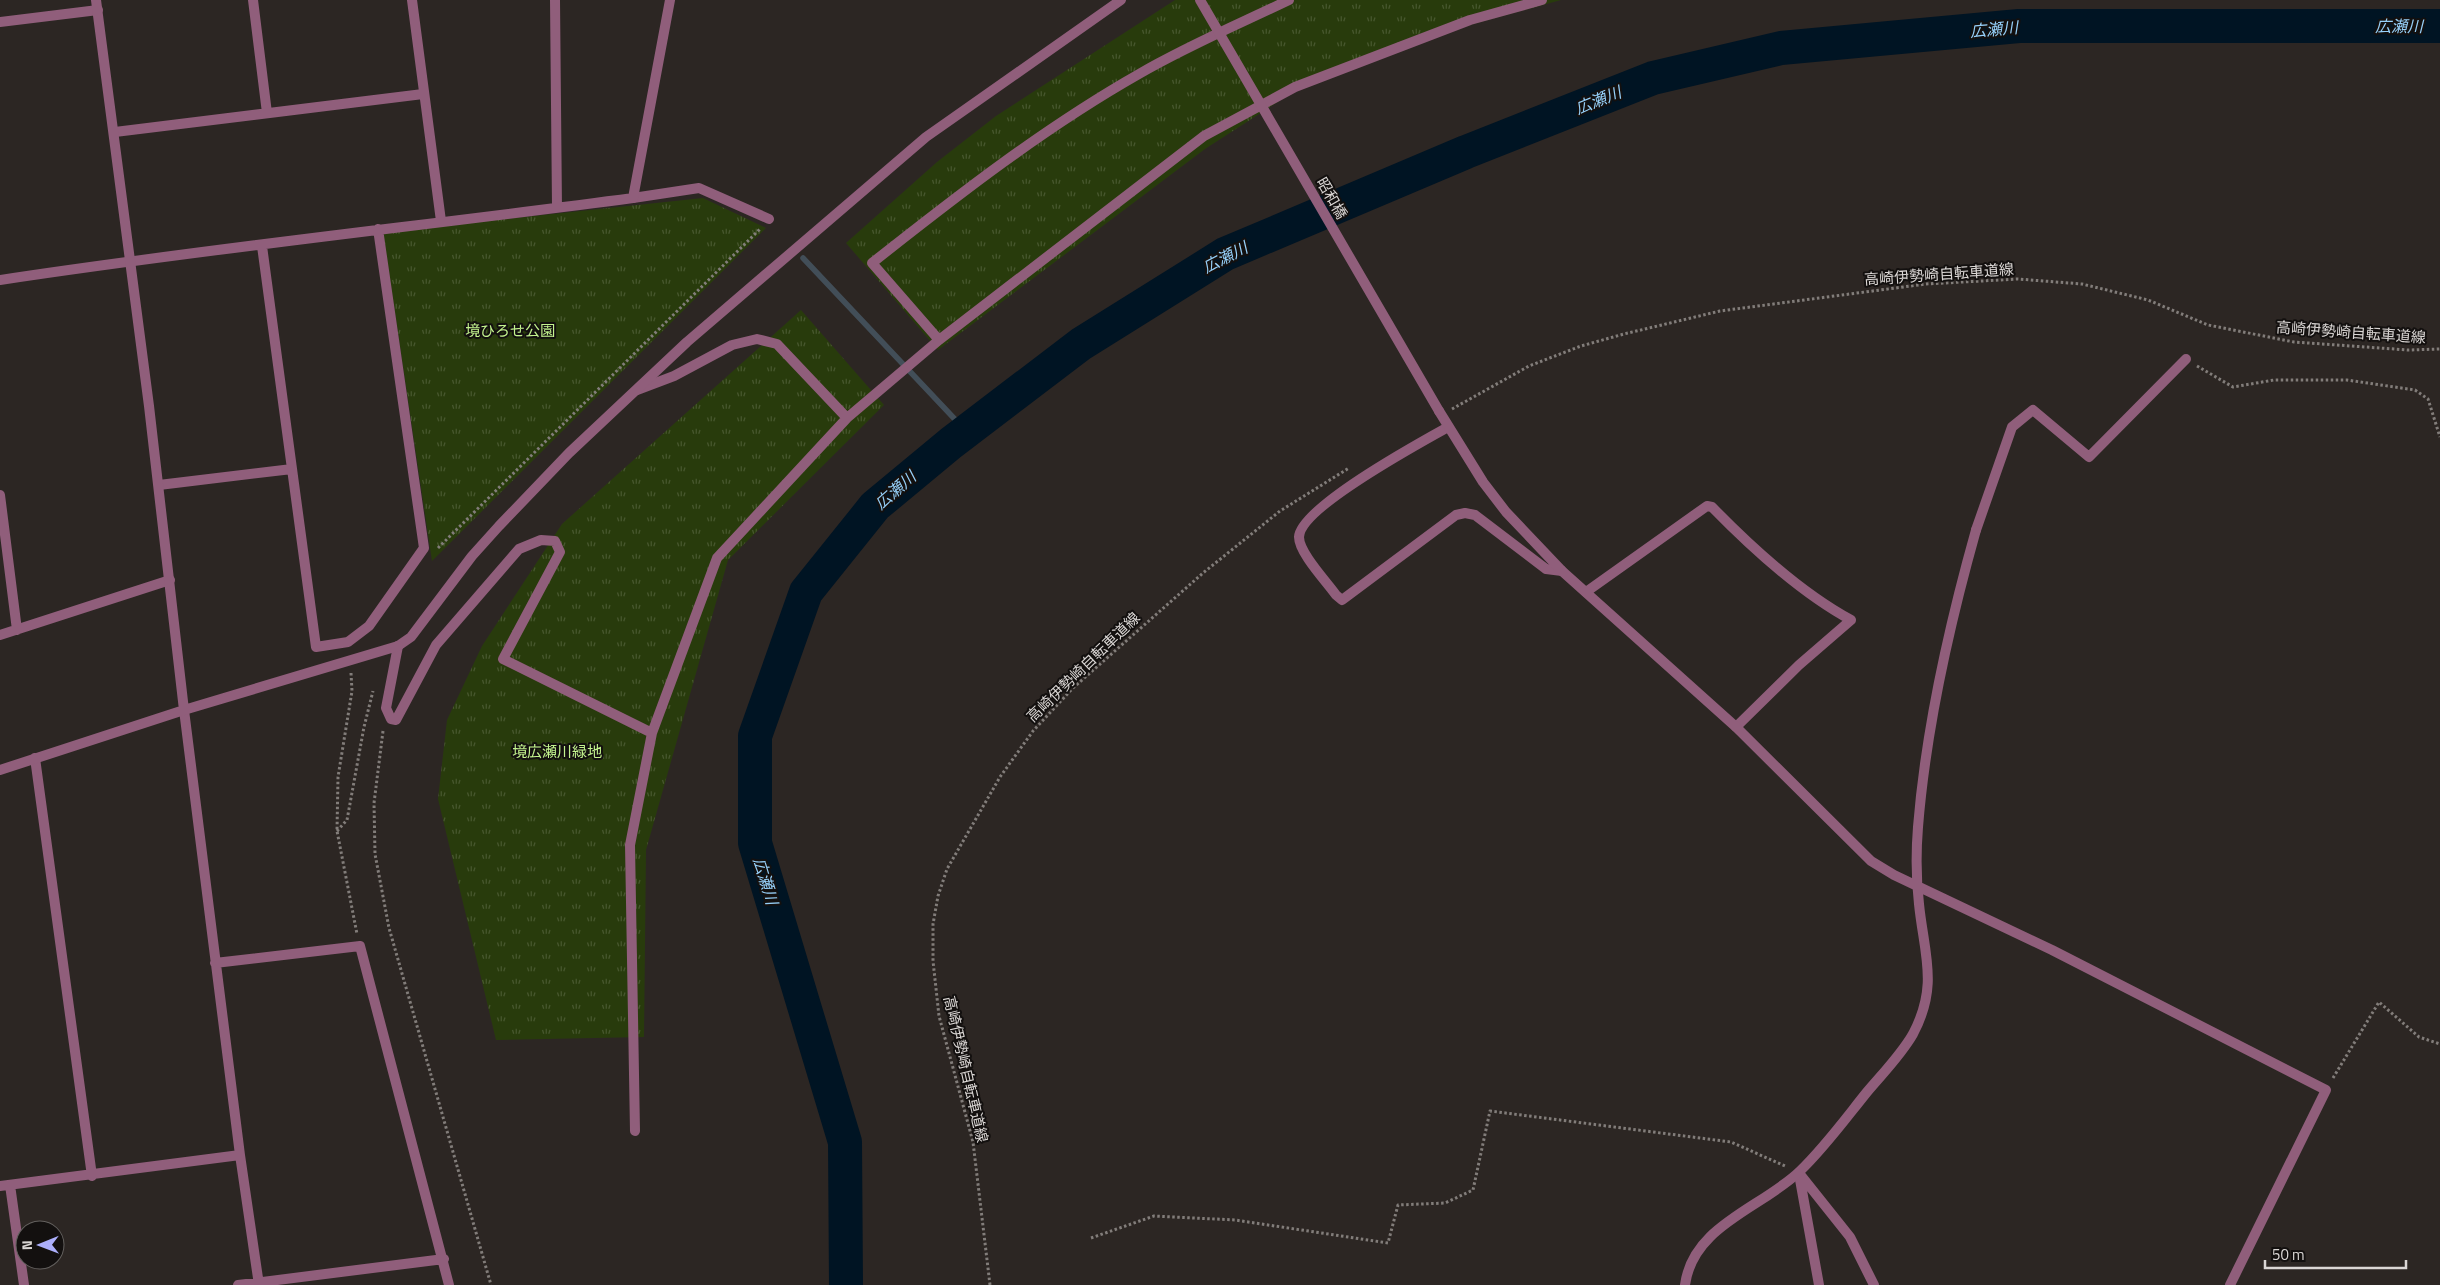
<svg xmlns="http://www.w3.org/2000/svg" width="2440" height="1285" font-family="'Titillium Web','Noto Sans JP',sans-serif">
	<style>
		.park { fill: url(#park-tufts) }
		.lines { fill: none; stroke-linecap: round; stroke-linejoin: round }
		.stream { stroke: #424e58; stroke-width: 5.5 }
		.river { stroke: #001423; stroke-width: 34 }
		.path { stroke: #827d7a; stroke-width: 3; stroke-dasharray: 2.5 2.5; stroke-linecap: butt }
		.service { stroke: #905e7b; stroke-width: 10 }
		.minor { stroke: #905e7b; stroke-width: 10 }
		.tertiary { stroke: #905e7b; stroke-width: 10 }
		.minor-bridge { stroke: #905e7b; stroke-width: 10 }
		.labels { text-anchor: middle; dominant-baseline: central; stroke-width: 4; stroke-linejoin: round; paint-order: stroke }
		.street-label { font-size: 15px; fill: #dbd7d5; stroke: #13100f }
		.park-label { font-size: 15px; fill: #c3f38e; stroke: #13100f }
		.water-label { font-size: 16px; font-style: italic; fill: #96d0f9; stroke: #13100f }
	</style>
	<defs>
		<pattern id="park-tufts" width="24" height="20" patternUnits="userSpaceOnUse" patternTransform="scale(1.25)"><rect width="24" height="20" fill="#283b0c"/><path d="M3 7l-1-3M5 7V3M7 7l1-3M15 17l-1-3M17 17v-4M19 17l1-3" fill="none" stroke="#47572e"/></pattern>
	</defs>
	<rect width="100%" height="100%" fill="#2c2623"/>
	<path class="park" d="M 1175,0 L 1561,0 L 1466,26 L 1295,91 L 1205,149 L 938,350 L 846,243 L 937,162 L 996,116 Z
		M 703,198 L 766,228 L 432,561 L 383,232 Z
		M 801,310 L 884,405 L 728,560 L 646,850 L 644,1037 L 496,1040 L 438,799 L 447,720 L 482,646 L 562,524 Z"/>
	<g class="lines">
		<path class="stream" d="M 803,258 L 966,431"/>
		<path class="river" d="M 846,1285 L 845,1142 L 755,843 L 755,736 L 806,592 L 875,506 L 951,443 L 1081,344 L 1225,254 L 1466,152 L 1653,78 L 1781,48 L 2019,26 L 2440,26"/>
		<path class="path" d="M 2197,366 L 2233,387 L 2274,380 L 2347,380 L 2415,390 L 2428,399 L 2440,437
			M 1452,409 L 1529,366 L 1581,346 L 1624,334 L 1720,311 L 1926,284 L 2018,279 L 2082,284 L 2148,300 L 2208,325 L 2294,342 L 2408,350 L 2440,349
			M 438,548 L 760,229
			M 351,673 L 352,691 L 338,777 L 337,831 L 357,934
			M 383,731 L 374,803 L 375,854 L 389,928 L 491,1285
			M 337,831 L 347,820 L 364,727 L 373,691
			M 2333,1078 L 2379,1002 L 2419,1037 L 2440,1044
			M 1091,1238 L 1154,1216 L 1235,1220 L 1388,1243 L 1398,1205 L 1445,1203 L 1473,1190 L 1490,1111 L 1731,1142 L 1785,1166
			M 990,1285 L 973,1142 L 939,1016 L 933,961 L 933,924 L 938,896 L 947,869 L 1000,777 L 1033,731 L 1073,688 L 1203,573 L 1280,511 L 1349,468"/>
		<path class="service" d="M 633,198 L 699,188 L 769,219
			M 939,340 L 872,263 C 958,195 1044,128 1139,74 C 1187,46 1239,24 1289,0
			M 637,390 L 674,376 L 732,345 L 757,339 L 777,344 L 847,418
			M 1448,427 C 1421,442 1300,508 1299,537 C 1299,553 1327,582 1336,595 L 1342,600 L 1456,515 L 1465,513 L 1475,515 L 1546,569 L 1562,571
			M 1976,530 L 2012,427 L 2033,410 L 2089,457 L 2186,359
			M 1586,592 L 1707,506 L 1712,507 C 1752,548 1801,593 1851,620 L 1799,665 L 1736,727
			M 398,646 L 386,708 L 391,719 L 396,720 L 436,645 L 519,549 L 541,540 L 555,541 L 560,552 L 503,659 L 652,733
			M 635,1131 L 630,845 L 652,733 L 717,558 L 847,418 L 939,340 L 1204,136 L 1295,87 L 1470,20 L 1542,0
			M 1799,1173 L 1850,1237 L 1874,1285
			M 1799,1174 L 1819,1285"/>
		<path class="minor" d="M 253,0 L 267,113
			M 412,0 L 441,221
			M 555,0 L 557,208
			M 0,22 L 98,10
			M 115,132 L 423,94
			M 262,246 L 316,647 L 348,642 L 369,626 L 424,548 L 378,229
			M 0,280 C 210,248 422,226 633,198 L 670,0
			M 1439,411 L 1483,482 L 1506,512 L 1562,571 L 1736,727 L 1871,861 L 1894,875 L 2052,950 L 2326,1090 L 2230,1285
			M 159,485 L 292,469
			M 0,495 L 17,630
			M 0,635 L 170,580
			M 398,646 L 411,637 L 472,556 L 499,526 L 569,453 L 687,342 L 926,137 L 1121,0
			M 184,710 L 240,1155 L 259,1285
			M 35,758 L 92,1176
			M 215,963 L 360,946 L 449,1285
			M 10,1185 L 24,1285
			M 0,1186 L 240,1155
			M 238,1285 L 444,1259
			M 1685,1285 C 1693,1225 1762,1208 1800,1171 C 1825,1147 1846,1118 1867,1092 C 1883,1073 1901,1055 1913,1034 C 1939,985 1924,954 1919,904 C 1916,878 1916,852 1918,827 C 1926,727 1949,626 1976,530"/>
		<path class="tertiary" d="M 96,0 L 149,406 L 184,710
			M 0,770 L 184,710 L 398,646"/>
		<path class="minor-bridge" d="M 1200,0 L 1439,411"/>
	</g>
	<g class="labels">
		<g class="street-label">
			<text transform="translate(1332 198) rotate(60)">昭和橋</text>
			<text transform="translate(1939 274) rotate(-4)">高崎伊勢崎自転車道線</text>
			<text transform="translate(2351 332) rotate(4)">高崎伊勢崎自転車道線</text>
			<text transform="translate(1083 667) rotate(-44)">高崎伊勢崎自転車道線</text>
			<text transform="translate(966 1069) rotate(77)">高崎伊勢崎自転車道線</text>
		</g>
		<g class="park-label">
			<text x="510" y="330">境ひろせ公園</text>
			<text x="557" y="751">境広瀬川緑地</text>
		</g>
		<g class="water-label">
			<text x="2399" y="26">広瀬川</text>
			<text transform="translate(1994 29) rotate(-5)">広瀬川</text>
			<text transform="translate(1598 100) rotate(-22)">広瀬川</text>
			<text transform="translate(1225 257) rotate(-27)">広瀬川</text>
			<text transform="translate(895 490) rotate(-41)">広瀬川</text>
			<text transform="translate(766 881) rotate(73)">広瀬川</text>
		</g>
	</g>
	<g transform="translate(40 1245) rotate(269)"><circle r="24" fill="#13100f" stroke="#63605e"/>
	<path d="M0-4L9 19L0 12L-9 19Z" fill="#acaffb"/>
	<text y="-8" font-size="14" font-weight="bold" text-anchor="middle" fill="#dbd7d5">N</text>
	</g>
	<path d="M2265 1260v8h141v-8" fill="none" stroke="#dbd7d5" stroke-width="2.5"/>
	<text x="2272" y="1260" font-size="15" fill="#dbd7d5" stroke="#13100f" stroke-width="4" paint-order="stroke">50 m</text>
</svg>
